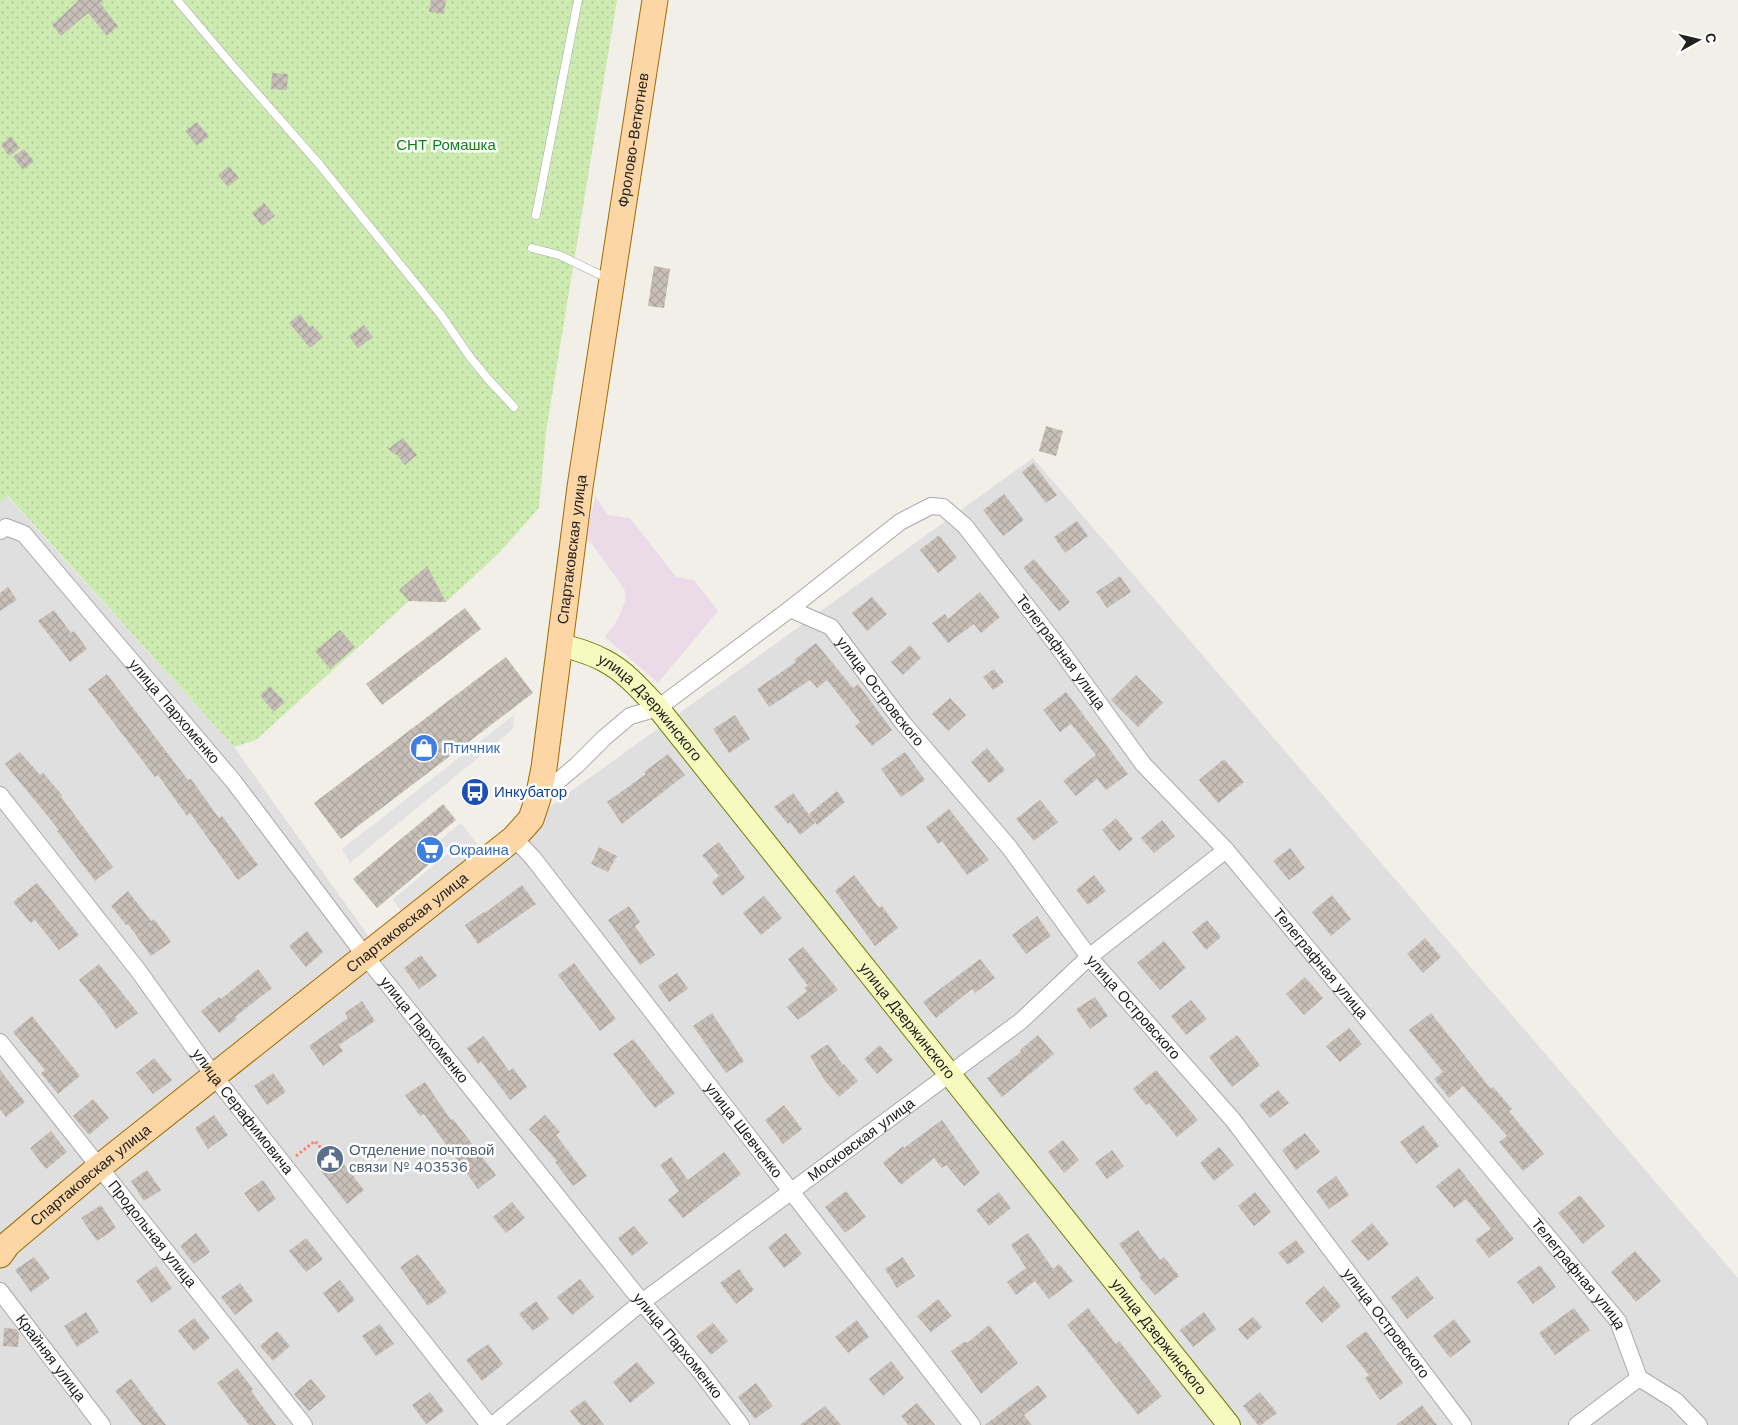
<svg xmlns="http://www.w3.org/2000/svg" width="1738" height="1425" font-family="'Work Sans',sans-serif">
	<style>
		.residential { fill: #e0dfdf }
		.industrial { fill: #ebdbe8 }
		.garden { fill: url(#garden-dots) }
		.parking { fill: #e2e2e2 }
		.building { fill: url(#building-cross-hatch) }
		.lines { fill: none; stroke-linecap: round; stroke-linejoin: round }
		.lane-casing { stroke: #a9a9a9; stroke-width: 9 }
		.street-casing { stroke: #a9a9a9; stroke-width: 18 }
		.secondary-casing { stroke: #707d05; stroke-width: 24 }
		.primary-casing { stroke: #a06b00; stroke-width: 27 }
		.path { stroke: #fa8072; stroke-width: 3; stroke-dasharray: 2.5 2.5; stroke-linecap: butt }
		.lane { stroke: #fff; stroke-width: 8 }
		.street { stroke: #fff; stroke-width: 16 }
		.secondary { stroke: #f7fabf; stroke-width: 22 }
		.primary { stroke: #fcd6a4; stroke-width: 25 }
		.labels { text-anchor: middle; dominant-baseline: central; stroke-width: 5; stroke-linejoin: round; paint-order: stroke }
		.street-label { font-size: 15px; fill: #222; stroke: #fff }
		.park-label { font-size: 15px; fill: #0c8416; stroke: #fff }
		.shop-label { font-size: 15px; fill: #366cbe; stroke: #fff; text-anchor: start }
		.transit-label { font-size: 15px; fill: #164399; stroke: #fff; text-anchor: start }
		.service-label { font-size: 15px; fill: #4e5e75; stroke: #fff; text-anchor: start }
	</style>
	<defs>
		<pattern id="garden-dots" width="8" height="8" patternUnits="userSpaceOnUse" patternTransform="scale(1.25)"><rect width="8" height="8" fill="#cdebb0"/><path d="M2 2h.1M6 6h.1" fill="none" stroke="#b0c997" stroke-width="1.8" stroke-linecap="round"/></pattern>
		<pattern id="building-cross-hatch" width="8" height="8" patternUnits="userSpaceOnUse" patternTransform="scale(1.25)"><rect width="8" height="8" fill="#c7bfb8"/><path d="M0 0l8 8M0 8l8-8" fill="none" stroke="#aba49e"/></pattern>
	</defs>
	<rect width="100%" height="100%" fill="#f2efe9"/>
	<path class="residential" d="M 1033,458 L 1738,1278 L 1738,1425 L 0,1425 L 0,502 L 7,496 L 234,747 L 369,937 Z"/>
	<path class="industrial" d="M 595,496 L 608,515 L 630,518 L 676,577 L 694,580 L 718,611 L 658,683 L 605,637 L 618,619 L 626,599 L 625,591 L 620,583 L 592,544 L 586,540 Z"/>
	<path class="garden" d="M 0,0 L 617,0 L 546,432 L 539,508 L 499,553 L 446,602 L 409,601 L 256,740 L 234,747 L 8,496 L 0,502 Z"/>
	<path class="parking" d="M 514,715 L 513,729 L 350,863 L 342,849 Z
		M 461,823 L 482,850 L 401,911 L 393,899 L 450,852 L 440,840 Z"/>
	<path class="building" d="M 77,0 L 103,0 L 100,3 L 118,26 L 107,36 L 88,13 L 61,36 L 52,25 L 78,1 Z
		M 431,0 L 446,0 L 444,14 L 429,12 Z
		M 272,73 L 288,74 L 287,90 L 271,89 Z
		M 197,122 L 209,136 L 197,146 L 185,131 Z
		M 11,136 L 20,148 L 9,156 L 1,145 Z
		M 24,149 L 34,161 L 23,170 L 13,157 Z
		M 229,166 L 239,178 L 228,187 L 218,175 Z
		M 264,203 L 275,216 L 262,226 L 252,213 Z
		M 654,266 L 670,269 L 664,308 L 648,306 Z
		M 300,314 L 310,327 L 312,325 L 323,337 L 310,348 L 289,323 Z
		M 364,325 L 373,337 L 358,348 L 349,336 Z
		M 1046,426 L 1063,431 L 1056,456 L 1039,451 Z
		M 403,438 L 417,455 L 405,465 L 398,456 L 388,449 Z
		M 1033,463 L 1057,495 L 1046,503 L 1022,472 Z
		M 1004,494 L 1024,520 L 1003,536 L 983,510 Z
		M 1077,521 L 1088,536 L 1065,553 L 1054,537 Z
		M 939,535 L 957,558 L 938,573 L 920,550 Z
		M 1034,559 L 1070,602 L 1059,611 L 1023,568 Z
		M 427,566 L 446,602 L 409,601 L 399,590 Z
		M 1120,576 L 1131,592 L 1107,608 L 1096,592 Z
		M 8,587 L 17,600 L 0,611 L 0,593 Z
		M 980,592 L 1000,617 L 981,633 L 974,624 L 948,643 L 932,623 L 945,614 L 948,619 Z
		M 872,597 L 887,614 L 867,631 L 852,613 Z
		M 465,608 L 481,629 L 382,705 L 366,684 Z
		M 54,610 L 71,633 L 74,631 L 87,649 L 70,662 L 38,621 Z
		M 340,630 L 355,647 L 330,669 L 315,651 Z
		M 816,643 L 853,688 L 858,684 L 892,730 L 872,746 L 855,726 L 860,722 L 827,680 L 817,688 L 810,680 L 769,707 L 757,689 L 796,662 L 794,660 Z
		M 910,645 L 921,658 L 903,675 L 891,662 Z
		M 506,657 L 533,693 L 341,839 L 314,803 Z
		M 994,669 L 1004,682 L 993,690 L 983,677 Z
		M 107,674 L 188,780 L 191,779 L 219,818 L 222,816 L 258,865 L 238,880 L 190,813 L 187,816 L 158,775 L 155,777 L 88,689 Z
		M 1136,675 L 1163,703 L 1138,727 L 1111,700 Z
		M 270,686 L 285,702 L 274,712 L 260,696 Z
		M 1066,692 L 1128,774 L 1106,790 L 1097,779 L 1076,796 L 1063,781 L 1096,755 L 1071,724 L 1060,732 L 1043,710 Z
		M 950,698 L 966,715 L 948,731 L 932,714 Z
		M 735,715 L 750,739 L 729,753 L 713,729 Z
		M 987,748 L 1005,770 L 989,783 L 971,762 Z
		M 20,752 L 40,775 L 43,773 L 62,795 L 61,797 L 113,867 L 95,881 L 57,831 L 59,830 L 5,764 Z
		M 905,752 L 925,780 L 901,797 L 881,769 Z
		M 668,754 L 685,775 L 622,824 L 607,802 L 646,774 L 644,772 Z
		M 1224,759 L 1244,782 L 1218,803 L 1199,780 Z
		M 837,791 L 845,802 L 817,825 L 809,814 Z
		M 793,793 L 815,823 L 800,835 L 790,822 L 788,824 L 774,807 Z
		M 1040,800 L 1058,822 L 1034,841 L 1016,819 Z
		M 443,804 L 456,820 L 434,838 L 445,851 L 377,908 L 353,879 Z
		M 949,809 L 989,860 L 967,875 L 942,841 L 938,844 L 926,827 Z
		M 1116,818 L 1133,839 L 1119,851 L 1102,830 Z
		M 1162,820 L 1175,836 L 1154,853 L 1141,838 Z
		M 719,842 L 745,878 L 722,896 L 712,882 L 719,876 L 702,855 Z
		M 599,847 L 617,856 L 608,872 L 591,864 Z
		M 1290,848 L 1305,868 L 1289,880 L 1273,861 Z
		M 854,875 L 879,908 L 882,906 L 898,928 L 875,946 L 835,891 Z
		M 1094,875 L 1106,891 L 1088,905 L 1076,890 Z
		M 37,883 L 79,935 L 59,950 L 35,920 L 31,923 L 13,902 Z
		M 522,885 L 536,904 L 478,944 L 465,925 L 484,912 L 485,913 Z
		M 128,891 L 151,921 L 154,919 L 171,942 L 151,956 L 128,924 L 126,925 L 111,906 Z
		M 1332,895 L 1351,919 L 1331,936 L 1312,912 Z
		M 764,896 L 782,918 L 761,935 L 743,913 Z
		M 629,906 L 640,922 L 635,926 L 655,955 L 640,965 L 608,920 Z
		M 1037,916 L 1051,936 L 1026,954 L 1012,935 Z
		M 1207,920 L 1221,937 L 1206,950 L 1192,932 Z
		M 307,931 L 323,952 L 306,967 L 289,946 Z
		M 1425,938 L 1441,957 L 1423,973 L 1407,954 Z
		M 1164,941 L 1186,968 L 1160,990 L 1137,963 Z
		M 803,947 L 838,990 L 798,1020 L 787,1007 L 807,991 L 804,988 L 808,986 L 788,959 Z
		M 421,955 L 437,976 L 419,989 L 404,968 Z
		M 980,959 L 995,978 L 975,993 L 972,989 L 936,1018 L 923,1002 Z
		M 574,963 L 616,1019 L 600,1031 L 558,975 Z
		M 99,964 L 138,1013 L 116,1029 L 103,1010 L 79,980 Z
		M 258,969 L 272,988 L 235,1017 L 237,1019 L 219,1033 L 201,1011 L 219,997 L 221,999 Z
		M 677,973 L 688,989 L 669,1002 L 658,986 Z
		M 1305,977 L 1323,998 L 1304,1015 L 1286,994 Z
		M 1095,997 L 1108,1016 L 1090,1029 L 1076,1009 Z
		M 1191,1000 L 1207,1019 L 1186,1035 L 1171,1016 Z
		M 362,1001 L 375,1021 L 339,1045 L 343,1051 L 323,1066 L 309,1046 L 348,1018 L 345,1013 Z
		M 712,1013 L 744,1061 L 726,1073 L 693,1026 Z
		M 1431,1013 L 1491,1089 L 1493,1087 L 1512,1109 L 1509,1111 L 1544,1154 L 1523,1171 L 1499,1142 L 1507,1136 L 1463,1086 L 1449,1098 L 1434,1079 L 1443,1072 L 1409,1030 Z
		M 32,1016 L 80,1076 L 58,1094 L 41,1073 L 45,1070 L 13,1032 Z
		M 1349,1028 L 1362,1044 L 1340,1062 L 1326,1046 Z
		M 1038,1035 L 1054,1054 L 1002,1097 L 987,1078 L 1021,1052 L 1020,1050 Z
		M 1237,1035 L 1260,1065 L 1232,1087 L 1209,1057 Z
		M 484,1036 L 509,1071 L 513,1068 L 527,1087 L 510,1100 L 481,1061 L 478,1064 L 467,1048 Z
		M 633,1039 L 675,1093 L 655,1108 L 613,1054 Z
		M 828,1044 L 843,1065 L 844,1064 L 858,1081 L 839,1097 L 825,1081 L 810,1056 Z
		M 880,1045 L 893,1060 L 877,1074 L 864,1059 Z
		M 154,1058 L 172,1080 L 153,1094 L 136,1073 Z
		M 0,1070 L 25,1102 L 6,1117 L 0,1109 Z
		M 1156,1070 L 1198,1120 L 1177,1137 L 1149,1103 L 1146,1105 L 1133,1089 Z
		M 273,1073 L 286,1092 L 267,1105 L 254,1086 Z
		M 425,1082 L 451,1120 L 453,1119 L 496,1175 L 478,1189 L 424,1114 L 420,1116 L 405,1095 Z
		M 1278,1090 L 1289,1103 L 1270,1118 L 1259,1105 Z
		M 93,1099 L 109,1118 L 89,1135 L 73,1116 Z
		M 784,1105 L 802,1129 L 783,1144 L 765,1120 Z
		M 214,1115 L 228,1135 L 208,1149 L 195,1128 Z
		M 545,1115 L 560,1132 L 556,1135 L 587,1176 L 573,1186 L 555,1162 L 557,1161 L 529,1129 Z
		M 942,1120 L 980,1173 L 964,1186 L 946,1165 L 942,1168 L 934,1158 L 901,1185 L 883,1163 L 903,1146 L 904,1148 Z
		M 1423,1125 L 1439,1146 L 1416,1164 L 1400,1142 Z
		M 51,1131 L 67,1152 L 46,1169 L 30,1148 Z
		M 1305,1133 L 1320,1152 L 1296,1170 L 1282,1150 Z
		M 1063,1140 L 1079,1160 L 1064,1173 L 1048,1152 Z
		M 1219,1147 L 1234,1165 L 1214,1181 L 1200,1163 Z
		M 332,1149 L 364,1190 L 347,1204 L 315,1163 Z
		M 1112,1150 L 1124,1166 L 1107,1179 L 1095,1163 Z
		M 724,1152 L 741,1174 L 683,1218 L 668,1200 L 679,1191 L 660,1165 L 671,1157 L 688,1180 Z
		M 1459,1168 L 1514,1239 L 1489,1258 L 1475,1240 L 1491,1229 L 1466,1199 L 1454,1208 L 1436,1186 Z
		M 147,1170 L 161,1190 L 144,1201 L 131,1181 Z
		M 1336,1176 L 1349,1195 L 1329,1209 L 1316,1191 Z
		M 263,1180 L 276,1199 L 258,1212 L 244,1193 Z
		M 846,1191 L 866,1217 L 845,1233 L 825,1207 Z
		M 999,1192 L 1011,1208 L 989,1226 L 976,1210 Z
		M 1255,1192 L 1271,1212 L 1254,1226 L 1238,1206 Z
		M 1580,1195 L 1605,1226 L 1583,1244 L 1558,1213 Z
		M 512,1202 L 525,1218 L 506,1233 L 493,1217 Z
		M 101,1205 L 116,1228 L 97,1241 L 81,1218 Z
		M 1372,1223 L 1389,1244 L 1368,1261 L 1351,1241 Z
		M 634,1226 L 648,1243 L 632,1256 L 618,1238 Z
		M 1138,1230 L 1160,1260 L 1164,1257 L 1179,1276 L 1155,1295 L 1139,1277 L 1141,1275 L 1119,1244 Z
		M 196,1233 L 210,1252 L 194,1264 L 180,1246 Z
		M 786,1233 L 802,1254 L 784,1268 L 768,1247 Z
		M 1028,1233 L 1053,1269 L 1059,1264 L 1073,1281 L 1049,1299 L 1035,1281 L 1016,1295 L 1007,1282 L 1026,1268 L 1011,1245 Z
		M 306,1238 L 323,1259 L 306,1272 L 289,1251 Z
		M 1296,1240 L 1305,1252 L 1288,1265 L 1278,1253 Z
		M 1635,1251 L 1661,1281 L 1636,1302 L 1611,1272 Z
		M 418,1254 L 447,1292 L 428,1306 L 400,1267 Z
		M 34,1257 L 50,1278 L 31,1292 L 15,1270 Z
		M 903,1257 L 915,1276 L 897,1288 L 885,1269 Z
		M 1540,1265 L 1556,1287 L 1533,1304 L 1517,1282 Z
		M 156,1266 L 172,1288 L 152,1303 L 136,1281 Z
		M 739,1269 L 754,1290 L 736,1304 L 720,1283 Z
		M 1417,1276 L 1434,1298 L 1407,1319 L 1391,1297 Z
		M 580,1279 L 594,1297 L 572,1315 L 557,1297 Z
		M 340,1280 L 355,1300 L 338,1313 L 323,1293 Z
		M 240,1283 L 253,1301 L 235,1315 L 221,1297 Z
		M 1324,1286 L 1341,1306 L 1322,1323 L 1305,1303 Z
		M 938,1299 L 952,1316 L 931,1332 L 917,1316 Z
		M 536,1301 L 549,1319 L 533,1331 L 519,1314 Z
		M 1088,1308 L 1116,1344 L 1119,1341 L 1162,1396 L 1138,1415 L 1067,1325 Z
		M 1574,1308 L 1590,1330 L 1555,1355 L 1539,1333 Z
		M 86,1312 L 99,1332 L 77,1347 L 64,1326 Z
		M 1204,1312 L 1216,1329 L 1193,1347 L 1180,1330 Z
		M 1253,1317 L 1262,1327 L 1247,1340 L 1238,1329 Z
		M 194,1318 L 210,1338 L 194,1351 L 178,1331 Z
		M 1454,1319 L 1471,1342 L 1450,1358 L 1433,1336 Z
		M 857,1320 L 869,1337 L 848,1353 L 835,1337 Z
		M 713,1323 L 728,1341 L 711,1355 L 696,1336 Z
		M 380,1324 L 394,1344 L 376,1356 L 362,1336 Z
		M 989,1325 L 1018,1363 L 981,1394 L 951,1351 L 966,1341 L 967,1343 Z
		M 4,1328 L 16,1329 L 19,1333 L 18,1347 L 3,1346 Z
		M 277,1331 L 290,1346 L 273,1361 L 260,1346 Z
		M 1366,1331 L 1403,1383 L 1380,1400 L 1365,1378 L 1369,1375 L 1346,1346 Z
		M 488,1344 L 503,1364 L 482,1381 L 466,1360 Z
		M 891,1361 L 904,1378 L 883,1396 L 869,1379 Z
		M 637,1362 L 655,1383 L 630,1403 L 613,1382 Z
		M 237,1368 L 253,1389 L 251,1391 L 276,1425 L 249,1425 L 217,1383 Z
		M 131,1379 L 166,1425 L 142,1425 L 115,1391 Z
		M 311,1379 L 326,1397 L 309,1411 L 294,1394 Z
		M 756,1383 L 773,1406 L 755,1419 L 738,1397 Z
		M 1038,1385 L 1047,1397 L 1024,1415 L 1032,1425 L 985,1425 Z
		M 430,1392 L 444,1411 L 426,1424 L 412,1405 Z
		M 1260,1392 L 1277,1413 L 1261,1425 L 1258,1425 L 1243,1406 Z
		M 585,1400 L 604,1425 L 581,1425 L 570,1411 Z
		M 917,1403 L 935,1425 L 908,1425 L 901,1416 Z
		M 1422,1405 L 1437,1425 L 1396,1425 Z
		M 825,1406 L 841,1425 L 800,1425 Z"/>
	<g class="lines">
		<defs>
			<path id="lane" d="M 177,0 L 232,65 L 319,164 L 441,315 L 470,357 L 488,379 L 514,407
				M 536,215 L 578,0
				M 532,248 L 559,255 L 609,279"/>
			<g id="street">
				<path id="s1" d="M 0,531 L 6,527 L 24,534 L 234,782 L 366,957 L 642,1302 L 699,1370 L 741,1425"/>
				<path id="s2" d="M 790,609 L 831,627 L 903,723 L 1009,847 L 1089,957 L 1233,1120 L 1463,1425"/>
				<path id="s3" d="M 0,795 L 137,969 L 214,1076 L 489,1425"/>
				<path id="s4" d="M 538,798 L 577,765 L 604,738 L 630,716 L 658,708 L 790,609 L 900,522 L 931,506 L 943,507 L 965,526 L 1056,644 L 1143,764 L 1226,850 L 1618,1321 L 1639,1378 L 1676,1401 L 1699,1425"/>
				<path id="s5" d="M 514,838 L 533,858 L 972,1425"/>
				<path id="s6" d="M 0,1042 L 304,1425"/>
				<path id="s7" d="M 0,1291 L 102,1425"/>
				<path id="s8" d="M 493,1425 L 642,1302 L 1021,1021 L 1089,957 L 1226,850"/>
				<path d="M 1577,1425 L 1639,1378"/>
			</g>
			<g id="secondary">
				<path id="s9" d="M 561,645 C 576,649 591,653 605,661 C 626,672 642,691 658,708 L 1229,1425"/>
			</g>
			<g id="primary">
				<path id="s10" d="M 0,1255 L 8,1244 L 98,1168 L 514,838 L 531,819 L 538,798 L 544,768 L 580,487 L 655,0"/>
			</g>
		</defs>
		<use href="#lane" class="lane-casing"/>
		<use href="#street" class="street-casing"/>
		<use href="#secondary" class="secondary-casing"/>
		<use href="#primary" class="primary-casing"/>
		<path class="path" d="M 296,1156 L 315,1141 L 326,1154"/>
		<use href="#lane" class="lane"/>
		<use href="#street" class="street"/>
		<use href="#secondary" class="secondary"/>
		<use href="#primary" class="primary"/>
	</g>
	<defs>
		<symbol id="shop-disc" viewBox="-11 -11 22 22"><circle r="9.5" fill="#3f7fe0" stroke="#fff"/><path d="M-5-2.5h2.3a2.7 3.5 0 0 1 5.4 0H5L5.5 6h-11ZM-1.5-2.5h3a1.5 2.3 0 0 0-3 0Z" fill="#fff"/></symbol>
		<symbol id="bus-disc" viewBox="-11 -11 22 22"><circle r="9.5" fill="#1a4fb4" stroke="#fff"/><path d="M-5-6H5V4H4V6H2V4H-2V6H-4V4H-5ZM-3.5-4V0h7V-4ZM-3.5 1.2v1.5H-2V1.2ZM2 1.2v1.5H3.5V1.2Z" fill="#fff"/></symbol>
		<symbol id="supermarket-disc" viewBox="-11 -11 22 22"><circle r="9.5" fill="#3f7fe0" stroke="#fff"/><path d="M-6-5.5h2.5l.6 2H6L4.5 2H-2.5L-4.4-4H-6ZM-1.5 3.2a1.3 1.3 0 1 0 .1 0ZM3 3.2a1.3 1.3 0 1 0 .1 0Z" fill="#fff"/></symbol>
		<symbol id="civic-disc" viewBox="-11 -11 22 22"><circle r="9.5" fill="#5c6f8a" stroke="#fff"/><path d="M-.6-6.5H3V-4.5H.6V-3L4-1V1h2V6H-6V1h2V-1L-.6-3ZM-1.2 2.5V6h2.4V2.5Z" fill="#fff"/></symbol>
	</defs>
	<g fill-rule="evenodd">
		<use href="#shop-disc" x="408" y="732" width="32" height="32"/>
		<use href="#bus-disc" x="459" y="776" width="32" height="32"/>
		<use href="#supermarket-disc" x="414" y="834" width="32" height="32"/>
		<use href="#civic-disc" x="314" y="1143" width="32" height="32"/>
	</g>
	<g class="labels">
		<g class="street-label">
			<text stroke="none"><textPath href="#s10" startOffset="1375">Фролово-Ветютнев</textPath></text>
			<text stroke="none"><textPath href="#s10" startOffset="961">Спартаковская улица</textPath></text>
			<text stroke="none"><textPath href="#s4" startOffset="692">Телеграфная улица</textPath></text>
			<text stroke="none"><textPath href="#s2" startOffset="126">улица Островского</textPath></text>
			<text stroke="none"><textPath href="#s9" startOffset="112">улица Дзержинского</textPath></text>
			<text stroke="none"><textPath href="#s1" startOffset="259">улица Пархоменко</textPath></text>
			<text stroke="none"><textPath href="#s10" startOffset="526">Спартаковская улица</textPath></text>
			<text stroke="none"><textPath href="#s4" startOffset="1098">Телеграфная улица</textPath></text>
			<text stroke="none"><textPath href="#s2" startOffset="531">улица Островского</textPath></text>
			<text stroke="none"><textPath href="#s9" startOffset="518">улица Дзержинского</textPath></text>
			<text stroke="none"><textPath href="#s1" startOffset="664">улица Пархоменко</textPath></text>
			<text stroke="none"><textPath href="#s3" startOffset="399">улица Серафимовича</textPath></text>
			<text stroke="none"><textPath href="#s5" startOffset="372">улица Шевченко</textPath></text>
			<text stroke="none"><textPath href="#s8" startOffset="466">Московская улица</textPath></text>
			<text stroke="none"><textPath href="#s10" startOffset="121">Спартаковская улица</textPath></text>
			<text stroke="none"><textPath href="#s6" startOffset="245">Продольная улица</textPath></text>
			<text stroke="none"><textPath href="#s4" startOffset="1502">Телеграфная улица</textPath></text>
			<text stroke="none"><textPath href="#s2" startOffset="936">улица Островского</textPath></text>
			<text stroke="none"><textPath href="#s9" startOffset="922">улица Дзержинского</textPath></text>
			<text stroke="none"><textPath href="#s1" startOffset="1069">улица Пархоменко</textPath></text>
			<text stroke="none"><textPath href="#s7" startOffset="84">Крайняя улица</textPath></text>
		</g>
		<g class="park-label">
			<text x="446" y="145">СНТ Ромашка</text>
		</g>
		<g class="shop-label">
			<text x="443" y="748">Птичник</text>
			<text x="449" y="850">Окраина</text>
		</g>
		<g class="transit-label">
			<text x="494" y="792">Инкубатор</text>
		</g>
		<g class="service-label">
			<text x="349" y="1150">Отделение почтовой<tspan x="349" dy="17">связи № 403536</tspan></text>
		</g>
	</g>
	<g transform="translate(1698 40) rotate(82)" stroke="#ffffff" stroke-width="4" paint-order="stroke">
	<path d="M0-4L9 19L0 12L-9 19Z" fill="#222222"/>
	<text y="-8" font-size="14" font-weight="bold" text-anchor="middle" fill="#222222">С</text>
	</g>
</svg>
